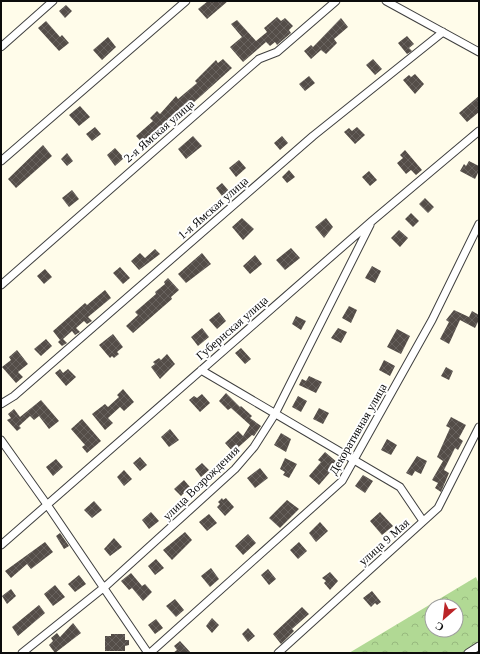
<svg xmlns="http://www.w3.org/2000/svg" width="480" height="654" font-family="Georgia,serif">
	<style>
		.forest { fill: url(#forest-crowns); fill-rule: evenodd }
		.building { fill: url(#building-cross-hatch) }
		.lines { fill: none; stroke-linecap: round; stroke-linejoin: round }
		.minor-casing { stroke: #3f3f3f; stroke-width: 9 }
		.minor { stroke: #fff; stroke-width: 7 }
		.labels { text-anchor: middle; dominant-baseline: central; stroke-width: 4; stroke-linejoin: round; paint-order: stroke }
		.street-label { font-size: 12px; fill: #0c0c0c; stroke: #fff }
	</style>
	<defs>
		<pattern id="forest-crowns" width="20" height="18" patternUnits="userSpaceOnUse"><rect width="20" height="18" fill="#b1d994"/><path d="M2 6a3 3 0 1 1 6 0M12 15a3 3 0 1 1 6 0" fill="none" stroke="#97b97e"/></pattern>
		<pattern id="building-cross-hatch" width="8" height="8" patternUnits="userSpaceOnUse"><rect width="8" height="8" fill="#544d48"/><path d="M0 0l8 8M0 8l8-8" fill="none" stroke="#68625e"/></pattern>
	</defs>
	<rect width="100%" height="100%" fill="#fffcea"/>
	<path class="forest" d="M 476,577 L 479,584 L 479,646 L 467,653 L 349,653 ZM 432,606 L 456,606 L 456,630 L 432,630 Z"/>
	<path class="building" d="M 208,1 L 228,1 L 207,19 L 198,9 Z
		M 66,5 L 72,11 L 65,18 L 59,11 Z
		M 277,17 L 281,21 L 285,18 L 293,26 L 289,30 L 291,33 L 277,45 L 275,42 L 270,46 L 266,42 L 243,62 L 230,47 L 242,37 L 231,24 L 237,20 L 256,41 L 267,32 L 264,28 Z
		M 341,18 L 348,27 L 334,39 L 337,43 L 326,54 L 321,50 L 311,59 L 304,51 L 311,45 L 313,47 Z
		M 46,21 L 60,37 L 62,35 L 69,43 L 59,51 L 38,28 Z
		M 407,36 L 414,44 L 409,48 L 412,51 L 407,54 L 398,43 Z
		M 108,37 L 116,47 L 102,60 L 93,50 Z
		M 223,59 L 232,68 L 192,104 L 191,102 L 181,111 L 184,115 L 180,119 L 177,116 L 143,144 L 136,136 L 153,121 L 150,118 L 157,111 L 160,114 L 176,96 L 178,99 L 197,83 L 195,81 L 216,60 L 218,63 Z
		M 373,59 L 382,69 L 375,75 L 366,65 Z
		M 415,74 L 424,84 L 415,94 L 403,80 L 409,75 L 411,77 Z
		M 309,76 L 315,83 L 305,91 L 299,84 Z
		M 479,96 L 479,112 L 467,122 L 459,113 Z
		M 80,106 L 90,117 L 79,126 L 69,115 Z
		M 95,127 L 101,134 L 92,141 L 86,134 Z
		M 357,127 L 365,135 L 355,144 L 344,132 L 349,128 L 352,131 Z
		M 193,136 L 202,146 L 186,159 L 178,149 Z
		M 282,136 L 288,143 L 280,150 L 274,143 Z
		M 43,145 L 52,156 L 16,188 L 8,179 Z
		M 115,148 L 124,158 L 115,166 L 107,155 Z
		M 405,150 L 422,170 L 416,175 L 411,170 L 406,174 L 397,163 L 403,158 L 400,155 Z
		M 67,153 L 73,161 L 67,166 L 61,159 Z
		M 239,160 L 246,168 L 236,177 L 229,168 Z
		M 469,161 L 479,166 L 479,171 L 475,179 L 460,171 L 464,164 L 466,166 Z
		M 289,170 L 295,177 L 287,183 L 282,177 Z
		M 369,171 L 377,180 L 370,186 L 362,177 Z
		M 222,183 L 229,191 L 222,196 L 216,188 Z
		M 72,190 L 79,199 L 69,207 L 62,198 Z
		M 425,198 L 434,207 L 428,213 L 419,204 Z
		M 411,213 L 419,221 L 413,227 L 405,219 Z
		M 242,218 L 254,229 L 243,240 L 232,227 Z
		M 326,218 L 333,227 L 324,238 L 315,227 Z
		M 399,230 L 408,238 L 400,247 L 391,238 Z
		M 291,248 L 300,258 L 285,270 L 276,260 Z
		M 155,249 L 160,254 L 139,270 L 131,261 L 140,253 L 145,258 Z
		M 202,253 L 211,264 L 186,283 L 178,274 Z
		M 255,255 L 262,264 L 250,274 L 243,266 Z
		M 372,266 L 381,271 L 375,283 L 365,278 Z
		M 120,267 L 130,278 L 123,284 L 113,273 Z
		M 45,269 L 52,277 L 44,284 L 37,276 Z
		M 168,278 L 179,290 L 171,297 L 172,299 L 133,333 L 126,326 L 138,315 L 135,312 L 156,294 L 155,292 L 165,284 L 164,282 Z
		M 105,290 L 111,298 L 88,317 L 92,321 L 87,324 L 84,321 L 76,328 L 80,332 L 75,335 L 72,331 L 63,339 L 67,343 L 62,346 L 58,342 L 60,340 L 53,331 L 85,303 L 87,305 Z
		M 349,306 L 357,310 L 351,323 L 342,318 Z
		M 454,310 L 469,317 L 472,311 L 479,315 L 479,320 L 475,328 L 460,320 L 449,344 L 440,339 L 449,322 L 446,320 Z
		M 219,312 L 226,321 L 217,329 L 209,320 Z
		M 296,316 L 306,321 L 301,330 L 292,324 Z
		M 202,328 L 209,337 L 198,346 L 191,337 Z
		M 338,328 L 347,332 L 341,343 L 331,338 Z
		M 397,329 L 410,336 L 401,354 L 387,347 Z
		M 113,334 L 123,347 L 117,352 L 119,354 L 114,358 L 112,356 L 110,358 L 99,345 Z
		M 46,339 L 52,346 L 41,356 L 34,349 Z
		M 241,348 L 251,359 L 245,364 L 235,353 Z
		M 17,350 L 28,364 L 18,372 L 23,377 L 16,383 L 2,367 L 11,360 L 9,357 Z
		M 167,354 L 175,364 L 160,379 L 151,367 L 155,364 L 153,362 L 159,358 L 161,360 Z
		M 384,360 L 395,366 L 390,376 L 379,370 Z
		M 446,367 L 453,371 L 449,380 L 441,376 Z
		M 60,369 L 63,373 L 68,369 L 76,377 L 66,386 L 55,373 Z
		M 309,376 L 322,382 L 316,393 L 299,385 L 302,379 L 306,381 Z
		M 123,389 L 134,402 L 124,411 L 120,407 L 108,418 L 113,423 L 105,430 L 92,414 L 105,404 L 108,407 L 119,397 L 117,395 Z
		M 226,393 L 240,407 L 241,406 L 252,416 L 250,418 L 261,426 L 254,436 L 252,435 L 233,452 L 225,443 L 238,431 L 243,436 L 250,425 L 231,408 L 228,410 L 219,401 Z
		M 202,394 L 210,403 L 200,412 L 189,400 L 194,396 L 197,398 Z
		M 298,396 L 307,401 L 301,412 L 292,407 Z
		M 41,400 L 59,421 L 49,429 L 39,416 L 34,420 L 30,416 L 19,426 L 21,428 L 17,431 L 7,420 L 11,418 L 8,414 L 14,409 L 20,417 Z
		M 319,408 L 329,413 L 323,424 L 313,419 Z
		M 451,417 L 466,425 L 459,438 L 463,441 L 458,450 L 455,448 L 444,470 L 449,473 L 441,492 L 435,488 L 438,483 L 432,480 L 443,461 L 437,457 L 450,428 L 446,426 Z
		M 82,419 L 101,441 L 87,453 L 82,447 L 85,445 L 71,429 Z
		M 170,429 L 179,440 L 169,447 L 161,437 Z
		M 281,433 L 291,439 L 286,452 L 274,445 Z
		M 387,439 L 397,445 L 391,455 L 381,450 Z
		M 325,452 L 338,463 L 319,485 L 309,476 L 321,462 L 318,460 Z
		M 417,456 L 427,461 L 421,474 L 415,471 L 412,476 L 406,473 Z
		M 140,457 L 147,465 L 140,471 L 133,463 Z
		M 285,458 L 297,464 L 289,478 L 283,475 L 285,472 L 280,469 Z
		M 56,459 L 63,467 L 53,476 L 46,467 Z
		M 202,463 L 209,470 L 201,477 L 195,469 Z
		M 260,468 L 268,478 L 255,488 L 247,478 Z
		M 124,470 L 132,479 L 124,486 L 117,477 Z
		M 363,475 L 373,481 L 365,493 L 355,486 Z
		M 184,480 L 190,487 L 181,496 L 174,489 Z
		M 222,498 L 223,500 L 226,498 L 234,507 L 225,516 L 217,507 L 220,504 L 218,502 Z
		M 287,500 L 299,509 L 280,528 L 269,518 Z
		M 94,501 L 102,510 L 92,518 L 84,510 Z
		M 151,512 L 159,521 L 149,529 L 142,520 Z
		M 380,512 L 393,526 L 382,535 L 370,521 Z
		M 209,514 L 217,523 L 207,531 L 199,522 Z
		M 320,522 L 328,531 L 316,542 L 309,533 Z
		M 185,532 L 192,540 L 172,560 L 163,550 Z
		M 60,533 L 69,546 L 64,549 L 56,536 Z
		M 248,534 L 256,543 L 243,555 L 235,546 Z
		M 114,538 L 122,547 L 110,556 L 104,549 Z
		M 45,542 L 53,552 L 31,569 L 27,564 L 11,578 L 5,571 Z
		M 299,542 L 307,551 L 298,559 L 290,550 Z
		M 156,559 L 164,568 L 155,575 L 148,566 Z
		M 211,568 L 219,579 L 210,587 L 201,576 Z
		M 268,569 L 276,579 L 269,585 L 261,575 Z
		M 330,572 L 338,581 L 330,590 L 324,583 L 326,581 L 322,578 Z
		M 131,573 L 142,586 L 145,584 L 152,592 L 143,601 L 132,588 L 129,590 L 121,581 Z
		M 79,575 L 86,584 L 75,592 L 68,584 Z
		M 55,585 L 65,597 L 53,606 L 44,594 Z
		M 11,589 L 16,596 L 7,604 L 2,596 Z
		M 372,591 L 381,602 L 377,605 L 375,603 L 371,607 L 363,598 Z
		M 175,599 L 184,610 L 176,617 L 166,606 Z
		M 39,605 L 45,613 L 18,636 L 12,627 Z
		M 302,607 L 309,614 L 292,629 L 294,631 L 281,644 L 273,634 Z
		M 212,618 L 219,625 L 212,633 L 206,626 Z
		M 156,619 L 163,628 L 155,634 L 148,625 Z
		M 73,623 L 81,633 L 55,653 L 49,645 L 53,641 L 51,638 L 57,633 L 60,637 Z
		M 248,628 L 255,636 L 248,642 L 242,634 Z
		M 111,634 L 125,634 L 125,640 L 129,640 L 129,645 L 125,646 L 125,651 L 105,651 L 105,636 L 111,636 Z
		M 180,641 L 191,653 L 173,653 L 177,650 L 174,646 Z"/>
	<g class="lines">
		<defs>
			<path id="minor" d="M 386,1 L 479,52
				M 1,47 L 53,1
				M 1,161 L 186,1
				M 1,285 L 259,59 L 277,52 L 336,1
				M 201,370 L 400,487 L 423,521
				M 1,404 L 14,396 L 313,136 L 443,32
				M 1,440 L 48,506 L 148,653
				M 1,545 L 372,221 L 479,131
				M 22,653 L 107,585 L 235,469 L 254,447 L 275,414 L 370,225
				M 150,653 L 342,481 L 432,320 L 479,224
				M 278,653 L 438,508 L 479,427
				M 468,653 L 479,646"/>
		</defs>
		<use href="#minor" class="minor-casing"/>
		<use href="#minor" class="minor"/>
	</g>
	<g class="labels">
		<g class="street-label">
			<text transform="translate(159 131) rotate(-41)">2-я Ямская улица</text>
			<text transform="translate(213 208) rotate(-41)">1-я Ямская улица</text>
			<text transform="translate(232 328) rotate(-41)">Губернская улица</text>
			<text transform="translate(358 429) rotate(-60)">Декоративная улица</text>
			<text transform="translate(201 483) rotate(-44)">улица Возрождения</text>
			<text transform="translate(384 542) rotate(-42)">улица 9 Мая</text>
		</g>
	</g>
	<rect width="480" height="654" fill="none" stroke="#0c0c0c" stroke-width="4"/>
	<g transform="translate(444 618) rotate(208)"><circle r="19" fill="#ffffff" stroke="#9e9e9e"/>
	<path d="M0-3L7 15L0 10L-7 15Z" fill="#bb2427"/>
	<text y="-6" font-size="11" font-weight="bold" text-anchor="middle" fill="#0c0c0c">С</text>
	</g>
</svg>
